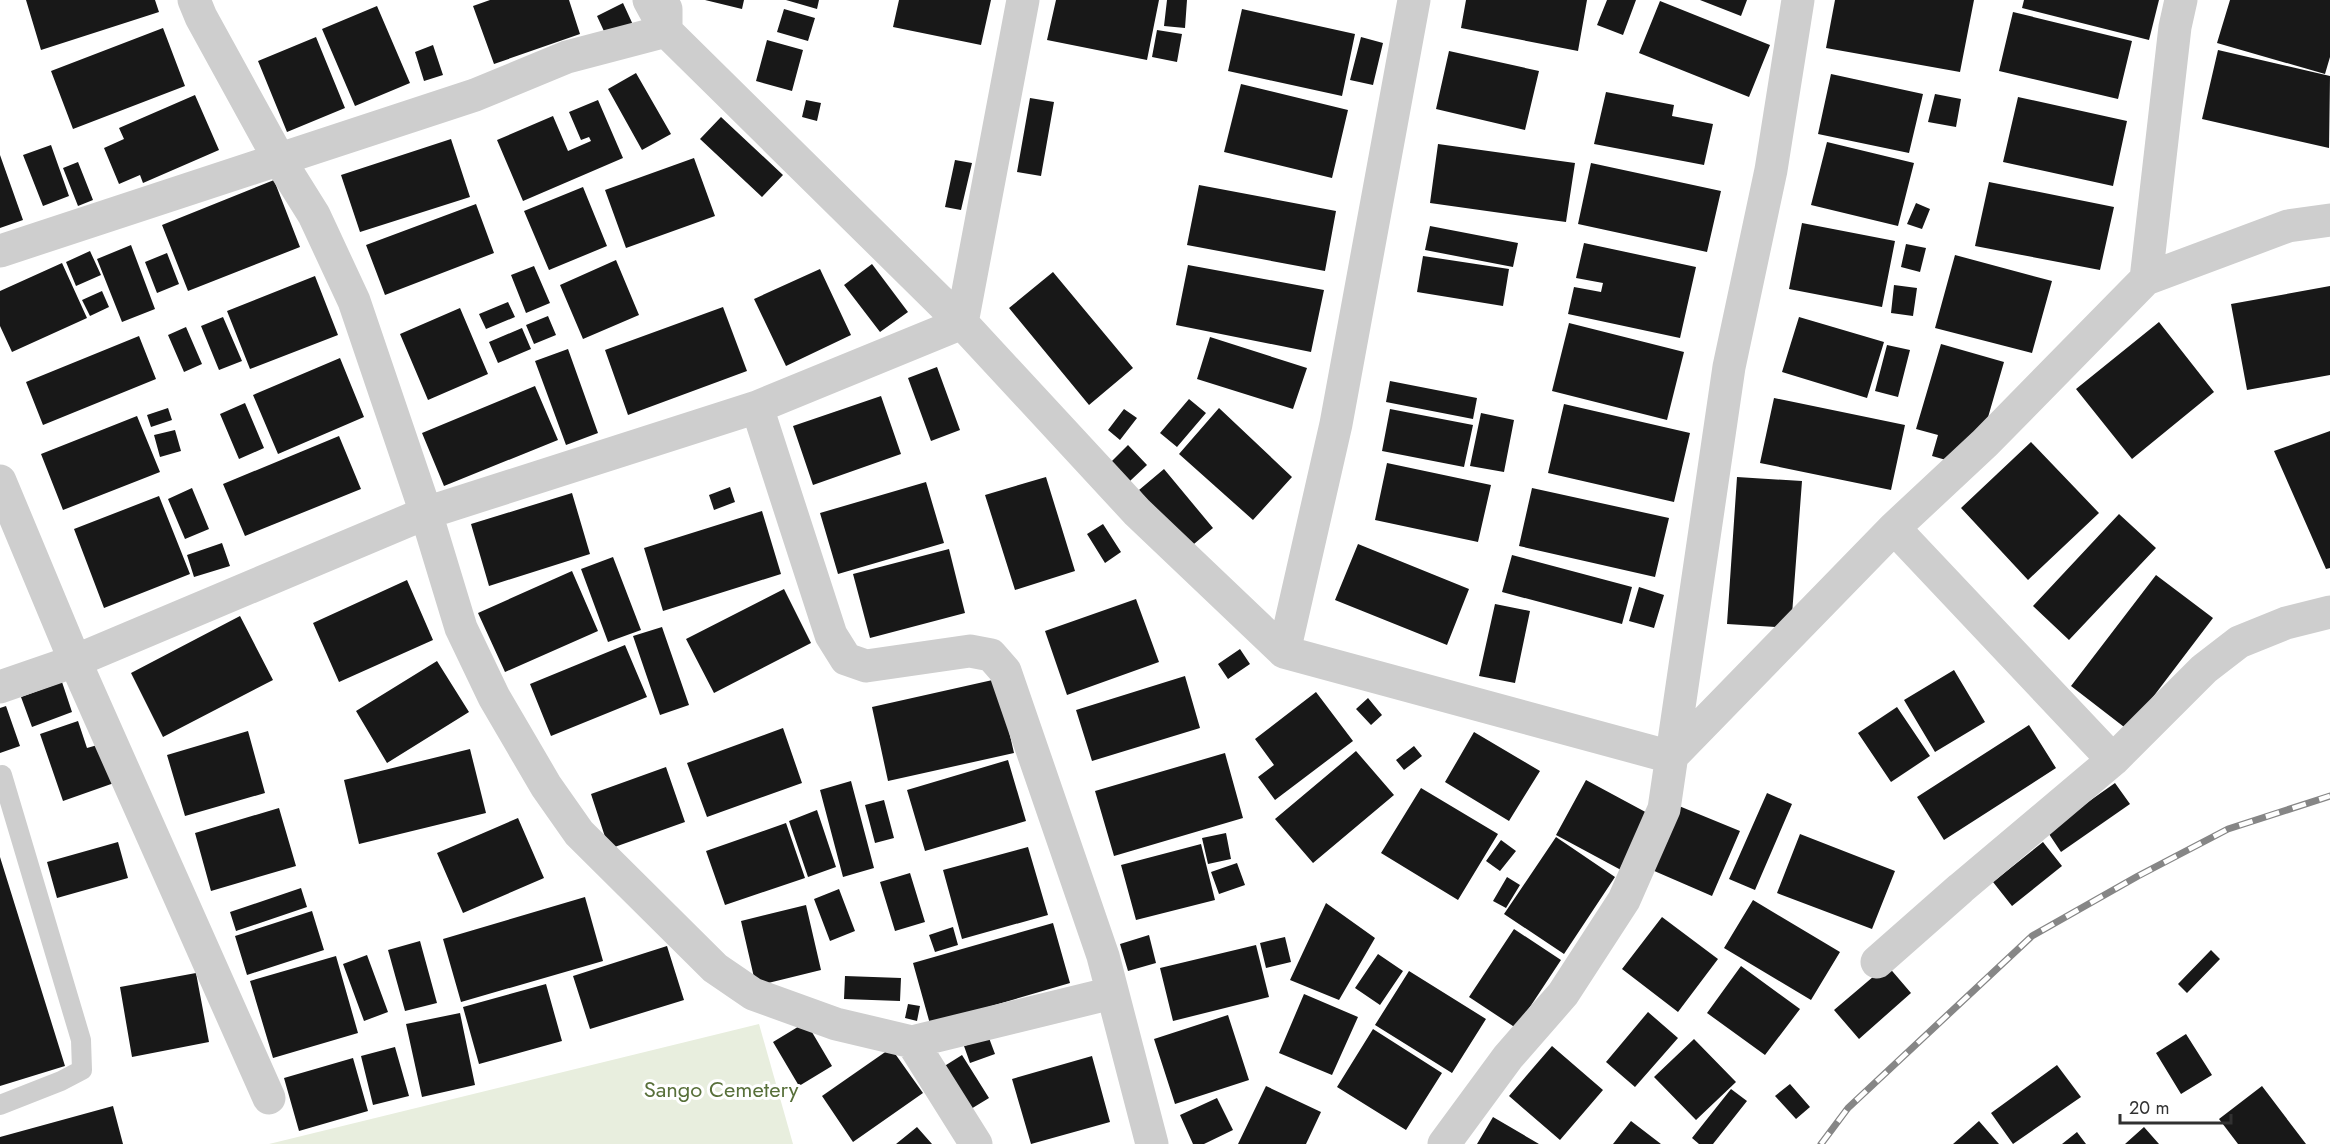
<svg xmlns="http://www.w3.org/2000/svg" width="2330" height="1144" font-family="Jost,sans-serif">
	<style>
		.green { fill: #e8eede }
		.building { fill: #181818 }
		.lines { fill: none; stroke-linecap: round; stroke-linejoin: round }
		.service { stroke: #cecece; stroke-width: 20 }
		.minor { stroke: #cecece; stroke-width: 33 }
		.rail-casing { stroke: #868686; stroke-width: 7 }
		.rail { stroke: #fff; stroke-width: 4.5; stroke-dasharray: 14; stroke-linecap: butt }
		.labels { text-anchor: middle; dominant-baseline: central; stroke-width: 6; stroke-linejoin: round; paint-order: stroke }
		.park-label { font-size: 22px; fill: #58703a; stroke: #fff }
	</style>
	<rect width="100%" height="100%" fill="#fff"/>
	<path class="green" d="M 759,1024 L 793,1144 L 269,1144 Z"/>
	<path class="building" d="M 26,0 L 155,0 L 159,12 L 41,50 Z
		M 490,0 L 569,0 L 580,34 L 494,64 L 473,6 Z
		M 705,0 L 744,0 L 742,9 Z
		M 786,0 L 819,0 L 817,9 Z
		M 899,0 L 991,0 L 981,45 L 893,27 Z
		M 1056,0 L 1159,0 L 1147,60 L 1047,40 Z
		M 1167,0 L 1187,0 L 1185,28 L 1164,26 Z
		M 1466,0 L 1587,0 L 1578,51 L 1461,28 Z
		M 1607,0 L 1636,0 L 1623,35 L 1597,25 Z
		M 1700,0 L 1747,0 L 1741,16 Z
		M 1835,0 L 1974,0 L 1960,72 L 1826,48 Z
		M 2024,0 L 2159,0 L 2149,40 L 2022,8 Z
		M 2230,0 L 2330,0 L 2330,57 L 2325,74 L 2217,43 Z
		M 1660,1 L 1770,45 L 1749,97 L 1639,53 Z
		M 623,3 L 634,27 L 608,40 L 597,16 Z
		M 377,6 L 410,83 L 355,106 L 322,29 Z
		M 784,9 L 815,18 L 808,41 L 777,32 Z
		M 1242,9 L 1355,34 L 1342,96 L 1228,71 Z
		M 2013,12 L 2132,41 L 2118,99 L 1999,71 Z
		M 163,28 L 185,86 L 73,129 L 51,71 Z
		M 1157,30 L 1182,34 L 1177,62 L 1152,57 Z
		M 316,37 L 345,108 L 287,132 L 258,61 Z
		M 1361,37 L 1383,43 L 1373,85 L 1350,80 Z
		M 767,40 L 803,50 L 792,91 L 756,81 Z
		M 433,45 L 443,75 L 424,81 L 415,52 Z
		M 2218,50 L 2330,76 L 2329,148 L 2202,119 Z
		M 1449,51 L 1539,71 L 1525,130 L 1436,109 Z
		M 636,73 L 671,134 L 642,150 L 608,89 Z
		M 1831,74 L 1923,94 L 1909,153 L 1818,134 Z
		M 1241,84 L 1348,110 L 1332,178 L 1224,152 Z
		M 1606,92 L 1674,105 L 1672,116 L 1713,124 L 1704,165 L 1594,144 Z
		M 1935,94 L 1961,99 L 1956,127 L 1928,122 Z
		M 195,95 L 219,150 L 143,183 L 140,175 L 119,184 L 104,148 L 124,139 L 119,128 Z
		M 2018,97 L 2127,121 L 2113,186 L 2003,162 Z
		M 1030,98 L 1054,102 L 1041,176 L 1017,172 Z
		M 598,100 L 623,158 L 523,201 L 497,140 L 553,116 L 568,151 L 591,141 L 589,137 L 581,140 L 569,112 Z
		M 806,100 L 821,103 L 817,121 L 802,117 Z
		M 721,117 L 783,175 L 762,197 L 700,139 Z
		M 451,139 L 470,197 L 360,232 L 341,175 Z
		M 1827,142 L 1914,163 L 1898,226 L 1811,205 Z
		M 1438,144 L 1575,163 L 1566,222 L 1430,203 Z
		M 51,145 L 69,196 L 43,206 L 23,155 Z
		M 0,155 L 23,220 L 0,228 Z
		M 694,158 L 715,216 L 626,248 L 605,190 Z
		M 955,160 L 972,163 L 961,210 L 945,207 Z
		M 78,162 L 93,200 L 78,206 L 63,168 Z
		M 1591,163 L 1721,191 L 1707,252 L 1578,224 Z
		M 274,180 L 300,247 L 188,291 L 162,225 Z
		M 1989,182 L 2114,207 L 2100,270 L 1975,246 Z
		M 1199,185 L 1336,211 L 1325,271 L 1187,245 Z
		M 583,187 L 607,246 L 549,270 L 524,211 Z
		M 1916,203 L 1930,209 L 1922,229 L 1907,224 Z
		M 476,204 L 494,253 L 385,295 L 366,245 Z
		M 1802,223 L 1895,241 L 1882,307 L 1789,289 Z
		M 1430,226 L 1518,243 L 1513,267 L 1425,250 Z
		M 1584,243 L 1696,267 L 1680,338 L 1568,314 L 1574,287 L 1601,292 L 1603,283 L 1576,278 Z
		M 1906,244 L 1926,248 L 1920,272 L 1901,267 Z
		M 131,245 L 155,309 L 122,322 L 97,259 Z
		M 90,251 L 101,275 L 76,286 L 66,262 Z
		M 167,253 L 179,284 L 157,293 L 145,262 Z
		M 1955,255 L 2052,281 L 2032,353 L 1935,328 Z
		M 1423,256 L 1509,269 L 1503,306 L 1417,292 Z
		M 616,260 L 639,315 L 583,339 L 560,285 Z
		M 62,263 L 87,318 L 12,352 L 0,326 L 0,291 Z
		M 872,264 L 908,312 L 880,332 L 844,285 Z
		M 1188,265 L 1324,290 L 1311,352 L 1176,325 Z
		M 534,266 L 550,303 L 526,313 L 511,275 Z
		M 820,269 L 851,335 L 786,366 L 754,299 Z
		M 1053,272 L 1133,368 L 1089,405 L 1009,308 Z
		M 315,276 L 338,335 L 250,369 L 227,311 Z
		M 1894,285 L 1917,288 L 1913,316 L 1891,313 Z
		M 2330,286 L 2330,375 L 2247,390 L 2231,304 Z
		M 102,291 L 109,307 L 90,316 L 82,300 Z
		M 508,302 L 515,317 L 486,329 L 479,314 Z
		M 723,307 L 747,371 L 628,415 L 605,350 Z
		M 460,308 L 488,374 L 428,400 L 400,334 Z
		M 548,316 L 556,335 L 534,344 L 526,325 Z
		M 223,317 L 242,361 L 219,370 L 201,326 Z
		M 1799,317 L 1884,342 L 1867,398 L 1782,372 Z
		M 2159,322 L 2214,392 L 2132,459 L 2076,389 Z
		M 1569,323 L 1684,352 L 1667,420 L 1552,391 Z
		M 186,327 L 202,364 L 184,372 L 168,335 Z
		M 522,328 L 531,349 L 498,363 L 489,342 Z
		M 139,336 L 156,379 L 43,425 L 26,382 Z
		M 1210,337 L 1307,368 L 1293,409 L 1197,379 Z
		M 1941,344 L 2004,362 L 1980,445 L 1960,464 L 1932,456 L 1938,435 L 1916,429 Z
		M 1887,345 L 1910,350 L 1898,397 L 1875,391 Z
		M 568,349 L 598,433 L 566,445 L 535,361 Z
		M 340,358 L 364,417 L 278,454 L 253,395 Z
		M 937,367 L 960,430 L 931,441 L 908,378 Z
		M 1390,381 L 1477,398 L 1473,419 L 1386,402 Z
		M 535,386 L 558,440 L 444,486 L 422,433 Z
		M 881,396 L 901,454 L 813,485 L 793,426 Z
		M 1774,398 L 1905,425 L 1891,490 L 1760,463 Z
		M 1189,399 L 1206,413 L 1177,447 L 1160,433 Z
		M 245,403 L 264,448 L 239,459 L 220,414 Z
		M 1564,404 L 1690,433 L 1674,502 L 1548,473 Z
		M 168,408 L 172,420 L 151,427 L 147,415 Z
		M 1219,408 L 1292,477 L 1253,520 L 1179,454 Z
		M 1124,409 L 1137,418 L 1120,440 L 1108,430 Z
		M 1390,409 L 1473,425 L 1464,467 L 1382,451 Z
		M 1481,413 L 1514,420 L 1504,472 L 1470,466 Z
		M 137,416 L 160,472 L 63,510 L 41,454 Z
		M 175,430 L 181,451 L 160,457 L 154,435 Z
		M 2330,431 L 2330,568 L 2326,569 L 2274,451 Z
		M 339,436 L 361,489 L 245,536 L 223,484 Z
		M 2031,442 L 2099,513 L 2028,580 L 1961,508 Z
		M 1128,445 L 1147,465 L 1130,481 L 1111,462 Z
		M 1387,463 L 1491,485 L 1478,542 L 1375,520 Z
		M 1164,469 L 1213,528 L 1188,549 L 1139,490 Z
		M 1046,477 L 1075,571 L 1015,590 L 985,495 Z
		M 1737,477 L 1802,481 L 1791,628 L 1727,624 Z
		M 926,482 L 944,543 L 838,574 L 820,513 Z
		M 730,487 L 735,502 L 714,510 L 709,495 Z
		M 192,488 L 209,529 L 185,539 L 168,499 Z
		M 1532,488 L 1669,518 L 1655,577 L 1519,546 Z
		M 572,493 L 590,554 L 489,586 L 471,524 Z
		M 159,496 L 190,574 L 104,608 L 74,529 Z
		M 762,511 L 781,574 L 663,611 L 644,548 Z
		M 2119,514 L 2156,548 L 2069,640 L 2033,606 Z
		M 1103,524 L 1121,552 L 1105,563 L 1087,534 Z
		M 222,543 L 230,566 L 194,577 L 187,555 Z
		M 1358,544 L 1469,589 L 1447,645 L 1335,600 Z
		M 949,549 L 965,613 L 870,638 L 853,574 Z
		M 1512,555 L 1632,587 L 1622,624 L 1502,592 Z
		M 613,557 L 641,630 L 608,642 L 581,569 Z
		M 572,571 L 598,631 L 505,672 L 478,613 Z
		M 2156,575 L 2213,618 L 2128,730 L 2071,686 Z
		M 407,580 L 433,640 L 339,682 L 313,623 Z
		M 1639,587 L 1664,595 L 1654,628 L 1629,621 Z
		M 784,589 L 811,643 L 714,693 L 686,639 Z
		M 1136,599 L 1159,662 L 1067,695 L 1045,631 Z
		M 1495,604 L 1530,611 L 1515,683 L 1479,676 Z
		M 240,616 L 273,680 L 163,737 L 131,673 Z
		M 662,627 L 689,705 L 660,715 L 633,636 Z
		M 625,645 L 647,697 L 551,736 L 530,684 Z
		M 1240,649 L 1250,664 L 1228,679 L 1218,664 Z
		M 437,661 L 469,712 L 387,763 L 356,711 Z
		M 1954,670 L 1985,722 L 1935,752 L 1904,700 Z
		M 1185,676 L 1200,728 L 1092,761 L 1076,710 Z
		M 997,679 L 1014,753 L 888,781 L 872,707 Z
		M 62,682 L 72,712 L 32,727 L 21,697 Z
		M 1316,692 L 1353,741 L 1275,800 L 1258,777 L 1274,765 L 1255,739 Z
		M 1368,698 L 1382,715 L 1371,725 L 1356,709 Z
		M 6,706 L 20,746 L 0,753 L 0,708 Z
		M 1897,707 L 1930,756 L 1891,782 L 1858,733 Z
		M 78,721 L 87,748 L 101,744 L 114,783 L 63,801 L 40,734 Z
		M 2029,725 L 2056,768 L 1944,840 L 1917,797 Z
		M 783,728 L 802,783 L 707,817 L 687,763 Z
		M 248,731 L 265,793 L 185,816 L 167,755 Z
		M 1474,732 L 1540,771 L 1509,821 L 1445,782 Z
		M 1414,746 L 1422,756 L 1404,770 L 1396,760 Z
		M 470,749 L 486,813 L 359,844 L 344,780 Z
		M 1356,751 L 1394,795 L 1313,863 L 1275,819 Z
		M 1225,753 L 1243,818 L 1114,856 L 1095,791 Z
		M 1008,760 L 1026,821 L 925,851 L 907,790 Z
		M 666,767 L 685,822 L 609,849 L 591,794 Z
		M 1586,780 L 1651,815 L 1621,870 L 1556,835 Z
		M 851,781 L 874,868 L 843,877 L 820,790 Z
		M 2115,783 L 2130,804 L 2061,852 L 2047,831 Z
		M 1421,788 L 1498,834 L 1458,900 L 1381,853 Z
		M 1767,793 L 1792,804 L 1755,890 L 1729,879 Z
		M 884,800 L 894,838 L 875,843 L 865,805 Z
		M 1679,806 L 1740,831 L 1712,896 L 1652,870 Z
		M 279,808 L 296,866 L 211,891 L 195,833 Z
		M 817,810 L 836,867 L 808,877 L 789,821 Z
		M 518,818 L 544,878 L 463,913 L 437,853 Z
		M 786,823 L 805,878 L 725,905 L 706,851 Z
		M 1226,833 L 1231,859 L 1208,864 L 1202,838 Z
		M 1800,834 L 1895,871 L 1872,929 L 1777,893 Z
		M 1556,837 L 1615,877 L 1564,954 L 1504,914 Z
		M 1501,840 L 1516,851 L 1500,871 L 1486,861 Z
		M 118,842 L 128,878 L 57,898 L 47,862 Z
		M 2043,842 L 2062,866 L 2012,906 L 1993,882 Z
		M 1201,844 L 1215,900 L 1136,920 L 1121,865 Z
		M 1028,847 L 1048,915 L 962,939 L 943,870 Z
		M 0,857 L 65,1066 L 0,1086 Z
		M 1237,863 L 1245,885 L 1219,894 L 1211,872 Z
		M 910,873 L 925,922 L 895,931 L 880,882 Z
		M 1507,877 L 1520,885 L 1506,908 L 1493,901 Z
		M 301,888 L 307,907 L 236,931 L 230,912 Z
		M 839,889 L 855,931 L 830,941 L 814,899 Z
		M 585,897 L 603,961 L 461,1002 L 443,939 Z
		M 1753,900 L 1840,952 L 1811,1000 L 1724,948 Z
		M 1326,903 L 1375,938 L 1339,1000 L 1290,980 Z
		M 806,905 L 821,970 L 756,986 L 741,921 Z
		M 312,911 L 324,950 L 247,975 L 235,936 Z
		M 1662,917 L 1718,959 L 1678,1012 L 1622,969 Z
		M 1053,923 L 1070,983 L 930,1024 L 913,963 Z
		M 953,927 L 958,945 L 935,952 L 929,935 Z
		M 1514,929 L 1561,960 L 1516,1028 L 1469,997 Z
		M 1149,935 L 1156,963 L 1128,971 L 1120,944 Z
		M 1285,937 L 1291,962 L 1266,968 L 1260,943 Z
		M 420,941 L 437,1003 L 405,1011 L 388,950 Z
		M 1256,945 L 1269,997 L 1173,1021 L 1160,968 Z
		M 667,946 L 684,1000 L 590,1029 L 573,976 Z
		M 2211,950 L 2220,959 L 2187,993 L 2178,984 Z
		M 1378,954 L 1403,971 L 1380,1005 L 1355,988 Z
		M 367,955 L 388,1012 L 364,1021 L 343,964 Z
		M 336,956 L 358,1033 L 273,1058 L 250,981 Z
		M 1887,965 L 1911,993 L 1859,1039 L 1834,1010 Z
		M 1741,966 L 1800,1009 L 1765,1055 L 1707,1013 Z
		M 1409,971 L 1486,1019 L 1452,1073 L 1375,1025 Z
		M 196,973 L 209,1042 L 132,1057 L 120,987 Z
		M 845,976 L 901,978 L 900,1001 L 844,999 Z
		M 546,984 L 562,1041 L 479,1064 L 463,1007 Z
		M 1304,994 L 1358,1017 L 1332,1075 L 1279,1053 Z
		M 908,1004 L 920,1006 L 917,1021 L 905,1018 Z
		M 1648,1012 L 1678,1038 L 1635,1087 L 1606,1062 Z
		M 460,1013 L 475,1085 L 422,1097 L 406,1024 Z
		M 1228,1015 L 1249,1080 L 1175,1104 L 1154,1039 Z
		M 806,1022 L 832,1066 L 799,1086 L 773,1042 Z
		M 1373,1029 L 1442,1073 L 1406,1130 L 1337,1087 Z
		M 2186,1034 L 2212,1075 L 2181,1094 L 2156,1053 Z
		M 989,1038 L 995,1054 L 970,1063 L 964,1046 Z
		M 1694,1039 L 1736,1082 L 1696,1120 L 1654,1077 Z
		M 1552,1046 L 1603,1090 L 1560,1140 L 1509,1096 Z
		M 395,1047 L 409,1096 L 373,1105 L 361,1056 Z
		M 891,1048 L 923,1093 L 853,1142 L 822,1096 Z
		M 962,1055 L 989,1098 L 961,1115 L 935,1072 Z
		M 1092,1056 L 1110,1122 L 1031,1144 L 1012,1079 Z
		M 353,1058 L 368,1111 L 299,1131 L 284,1078 Z
		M 2057,1065 L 2081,1097 L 2013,1144 L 1991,1113 Z
		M 1790,1084 L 1810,1107 L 1796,1119 L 1775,1096 Z
		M 1266,1086 L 1321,1112 L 1306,1144 L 1238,1144 Z
		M 2262,1086 L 2306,1144 L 2238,1144 L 2219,1119 Z
		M 1731,1089 L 1747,1101 L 1713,1144 L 1699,1144 L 1692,1138 Z
		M 1217,1098 L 1233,1130 L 1204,1144 L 1193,1144 L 1180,1115 Z
		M 113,1106 L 123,1144 L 0,1144 L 0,1137 Z
		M 1493,1117 L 1539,1144 L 1477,1144 Z
		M 1631,1121 L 1661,1144 L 1613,1144 Z
		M 1979,1121 L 1999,1144 L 1953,1144 Z
		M 917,1127 L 932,1144 L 896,1144 Z
		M 2144,1127 L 2159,1144 L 2125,1144 Z
		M 2077,1132 L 2086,1144 L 2062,1144 Z"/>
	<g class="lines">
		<path class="service" d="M 0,1105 L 61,1081 L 82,1070 L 81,1040 L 2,775"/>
		<path class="minor" d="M 194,0 L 201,17 L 279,159 L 314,215 L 354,301 L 426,513 L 461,628 L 494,697 L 546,786 L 579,833 L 715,968 L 753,994 L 836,1024 L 912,1042 L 976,1144
			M 649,0 L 666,31 L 962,323 L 1137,512 L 1284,652 L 1671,757 L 1894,528 L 1985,443 L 2146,279 L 2288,226 L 2330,220
			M 0,251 L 475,95 L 567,57 L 666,31 L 666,9
			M 2146,279 L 2175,27 L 2181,0
			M 757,407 L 831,635 L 846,659 L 866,666 L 970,651 L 991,655 L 1005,671 L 1103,956 L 1152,1144
			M 0,481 L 75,661 L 269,1098
			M 1894,528 L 2113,760
			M 1284,652 L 1336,424 L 1414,0
			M 0,687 L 75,661 L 426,513 L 757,407 L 962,323 L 1023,0
			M 1877,962 L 1961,888 L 2113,760 L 2204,669 L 2239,642 L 2286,623 L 2330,612
			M 912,1042 L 1112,993
			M 1444,1144 L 1508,1057 L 1563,994 L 1624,900 L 1664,809 L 1729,367 L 1771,170 L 1798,0"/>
		<defs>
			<path id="rail" d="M 1821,1144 L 1848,1108 L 2032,936 L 2138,876 L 2228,829 L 2330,796"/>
		</defs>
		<use href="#rail" class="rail-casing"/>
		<use href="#rail" class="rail"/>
	</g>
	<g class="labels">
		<g class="park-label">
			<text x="721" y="1089">Sango Cemetery</text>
		</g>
	</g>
	<path d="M2120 1114v9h111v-9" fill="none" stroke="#313131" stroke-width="3"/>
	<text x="2129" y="1114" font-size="18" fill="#313131" stroke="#ffffff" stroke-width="4.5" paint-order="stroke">20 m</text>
</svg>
